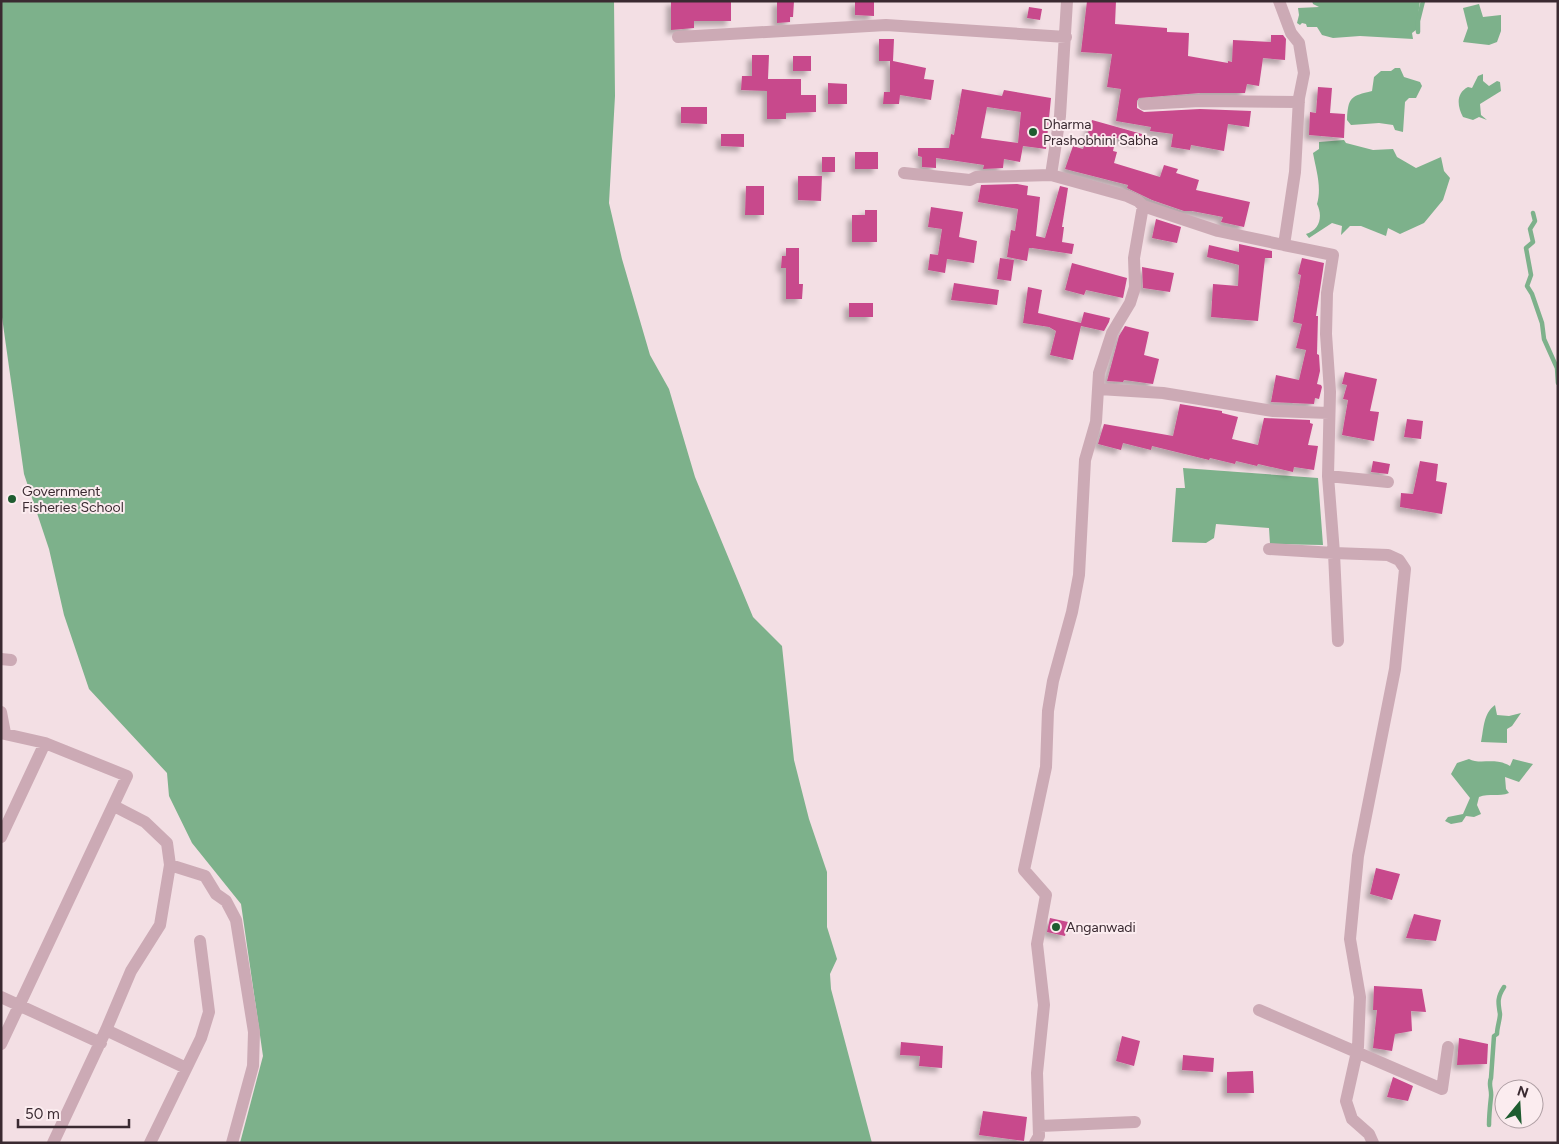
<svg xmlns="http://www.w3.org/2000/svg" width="1559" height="1144" font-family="Figtree,sans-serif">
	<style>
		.water { fill: #7db18b }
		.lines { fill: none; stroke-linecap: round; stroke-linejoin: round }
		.stream { stroke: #7db18b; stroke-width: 4.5 }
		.building { fill: #c8498c; fill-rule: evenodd; filter: url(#shadow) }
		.street { stroke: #ccaab5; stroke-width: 12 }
		.poi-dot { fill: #1e5c30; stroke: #fbecef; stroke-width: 2 }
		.labels { text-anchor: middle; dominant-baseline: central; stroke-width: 4; stroke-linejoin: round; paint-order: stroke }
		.poi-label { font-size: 14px; fill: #3a2a31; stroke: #fbecef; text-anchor: start }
	</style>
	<defs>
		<filter id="shadow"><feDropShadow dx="-4.5" dy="4.5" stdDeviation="2.5" flood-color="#0004"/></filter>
	</defs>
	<rect width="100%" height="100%" fill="#f3dfe4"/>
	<path class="water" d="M 1,1 L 614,1 L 615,96 L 609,203 L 622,259 L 650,355 L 669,389 L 695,477 L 753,617 L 782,646 L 794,760 L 809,819 L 827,872 L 827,927 L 837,959 L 830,974 L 831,989 L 872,1143 L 240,1143 L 263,1056 L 241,904 L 192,843 L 169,796 L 167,773 L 89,689 L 64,615 L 49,549 L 24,474 L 1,310 Z
		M 1312,1 L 1420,1 L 1416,30 L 1412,33 L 1413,39 L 1360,36 L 1333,38 L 1322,35 L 1317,27 L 1307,27 L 1306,24 L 1302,23 L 1300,25 L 1297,23 L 1299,15 L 1298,8 L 1319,7 L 1313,4 Z
		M 1479,4 L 1483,17 L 1501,15 L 1501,31 L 1497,42 L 1489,45 L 1463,42 L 1468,28 L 1463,8 Z
		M 1395,68 L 1400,68 L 1404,77 L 1420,82 L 1422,86 L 1416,98 L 1409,98 L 1405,102 L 1403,132 L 1395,130 L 1393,125 L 1379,123 L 1351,125 L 1347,120 C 1348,97 1351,96 1372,91 L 1374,77 L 1381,71 L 1391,71 Z
		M 1483,74 L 1483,81 L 1489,86 L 1497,81 L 1500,82 L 1501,91 L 1480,104 L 1481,115 L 1487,120 L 1479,117 L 1473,120 L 1463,117 C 1457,106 1456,93 1468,87 L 1472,88 L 1478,76 Z
		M 1344,140 L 1346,143 L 1373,150 L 1393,149 L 1397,157 L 1416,168 L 1441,157 L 1444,171 L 1450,178 L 1443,200 L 1424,223 L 1400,234 L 1388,228 L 1386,236 L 1361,226 L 1350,226 L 1341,235 L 1342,226 L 1332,223 L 1309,238 L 1306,234 C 1320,230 1323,216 1317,204 C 1322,187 1316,170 1313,153 L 1319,149 L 1319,142 Z
		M 1183,468 L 1318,478 L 1323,545 L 1270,544 L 1269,528 L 1216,524 L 1214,538 L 1206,543 L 1172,542 L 1176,488 L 1185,488 Z
		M 1495,705 L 1497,715 L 1509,716 L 1521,713 L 1512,726 L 1507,729 L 1507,743 L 1481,742 C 1484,728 1483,714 1495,705 Z
		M 1469,759 C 1479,765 1496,757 1510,766 L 1513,759 L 1533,764 L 1519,782 L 1505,777 L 1506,789 L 1509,793 C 1499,797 1489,793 1479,797 L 1477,805 L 1481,814 L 1474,817 L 1466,816 L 1462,822 L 1451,824 L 1445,821 L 1448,817 L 1463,814 L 1470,798 L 1451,774 L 1457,763 Z"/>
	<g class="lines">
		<path class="stream" d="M 1418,32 L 1418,21 L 1423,1
			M 1533,213 L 1535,221 L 1530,229 L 1533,242 L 1526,248 L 1531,275 L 1527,286 L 1532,294 L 1542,323 L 1544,339 L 1557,368 L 1558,383
			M 1489,1125 C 1489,1115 1490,1106 1491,1097 C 1492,1089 1488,1085 1491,1078 L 1494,1036 L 1497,1034 C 1497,1027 1500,1020 1500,1014 C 1498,1002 1497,998 1504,987"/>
	</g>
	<path class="building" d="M 671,1 L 731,1 L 731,21 L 694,21 L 694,28 L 671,30 Z
		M 777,1 L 794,1 L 793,17 L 790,17 L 790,22 L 777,23 Z
		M 855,1 L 874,1 L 874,16 L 855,15 Z
		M 1087,1 L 1116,1 L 1115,24 L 1167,28 L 1167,32 L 1189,33 L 1188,56 L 1228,63 L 1228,61 L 1232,62 L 1233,40 L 1271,42 L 1271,35 L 1283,35 L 1286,39 L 1285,60 L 1263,58 L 1259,86 L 1247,84 L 1245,93 L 1200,93 L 1139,98 L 1137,101 L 1137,108 L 1144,112 L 1200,109 L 1251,111 L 1249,127 L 1228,124 L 1224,151 L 1191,145 L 1190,150 L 1171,147 L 1173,134 L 1150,131 L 1151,127 L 1116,121 L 1121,89 L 1107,87 L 1112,54 L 1081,52 Z
		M 1029,7 L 1042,9 L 1040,20 L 1027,18 Z
		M 879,39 L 894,39 L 893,61 L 926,68 L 924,79 L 934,80 L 931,100 L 900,95 L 899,104 L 883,104 L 884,92 L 890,92 L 890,61 L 879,61 Z
		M 752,55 L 769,55 L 768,79 L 801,79 L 801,95 L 816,95 L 816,112 L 786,113 L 786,119 L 767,119 L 767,91 L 741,90 L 742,76 L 752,76 Z
		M 793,56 L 811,56 L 811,71 L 793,71 Z
		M 828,83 L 847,84 L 847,104 L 828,104 Z
		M 1318,87 L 1332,88 L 1330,113 L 1345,114 L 1344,138 L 1309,135 L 1310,112 L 1316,113 Z
		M 962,89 L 1002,96 L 1004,90 L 1051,98 L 1046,149 L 1023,146 L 1020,162 L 1004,159 L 1003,168 L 983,169 L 984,165 L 936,158 L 936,168 L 922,167 L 922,157 L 918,156 L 918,148 L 949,148 L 951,134 L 954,135 ZM 987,107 L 1021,112 L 1018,143 L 981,138 Z
		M 681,107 L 707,107 L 707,124 L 681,123 Z
		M 1092,120 L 1142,134 L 1140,142 L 1116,138 L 1113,151 L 1117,152 L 1114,163 L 1160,177 L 1164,165 L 1178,169 L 1176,173 L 1199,180 L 1196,190 L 1250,202 L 1244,227 L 1221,222 L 1223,217 L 1192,211 L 1184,211 L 1152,200 L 1127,188 L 1128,185 L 1065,169 L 1073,146 L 1083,149 Z
		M 721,134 L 744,134 L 744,147 L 721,146 Z
		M 855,152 L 878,152 L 878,169 L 855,169 Z
		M 822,157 L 835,157 L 835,172 L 822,172 Z
		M 798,176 L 822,176 L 821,201 L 798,200 Z
		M 1017,184 L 1028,186 L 1027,195 L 1040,197 L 1036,236 L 1045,238 L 1060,186 L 1068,188 L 1062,227 L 1064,227 L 1062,242 L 1074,244 L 1072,254 L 1032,248 L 1029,248 L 1027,261 L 1007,257 L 1011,230 L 1015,231 L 1018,209 L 978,202 L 981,185 Z
		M 746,186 L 764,186 L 764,215 L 745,215 Z
		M 931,207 L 963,212 L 959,237 L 977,241 L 974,263 L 947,259 L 945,273 L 928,270 L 930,254 L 938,255 L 942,229 L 928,227 Z
		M 865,210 L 877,210 L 877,242 L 852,242 L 852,215 L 865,215 Z
		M 1156,219 L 1181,227 L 1177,243 L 1152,238 Z
		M 1239,244 L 1272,251 L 1272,258 L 1265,258 L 1258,321 L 1211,317 L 1213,284 L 1238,286 L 1239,265 L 1207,257 L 1209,245 L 1239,252 Z
		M 786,248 L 799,248 L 799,284 L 803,284 L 802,299 L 786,299 L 786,268 L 781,268 L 782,256 L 786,256 Z
		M 1000,258 L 1014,260 L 1011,281 L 997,279 Z
		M 1302,258 L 1324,263 L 1316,316 L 1318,316 L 1317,354 L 1319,355 L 1320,371 L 1317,384 L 1321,385 L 1322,387 L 1319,399 L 1315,398 L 1314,404 L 1271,402 L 1276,375 L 1299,380 L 1306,350 L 1296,348 L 1302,324 L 1293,322 L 1301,275 L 1298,274 Z
		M 1072,263 L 1127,278 L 1123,298 L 1086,290 L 1084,295 L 1065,290 Z
		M 1142,267 L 1174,273 L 1170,292 L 1143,288 Z
		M 954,283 L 999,290 L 997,305 L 951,300 Z
		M 1028,287 L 1042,290 L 1038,313 L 1081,323 L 1084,312 L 1110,318 L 1109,322 L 1104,331 L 1081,326 L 1073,360 L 1050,355 L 1056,331 L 1049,327 L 1023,323 Z
		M 849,303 L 873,303 L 873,317 L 849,317 Z
		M 1125,326 L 1149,332 L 1144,355 L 1159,359 L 1153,384 L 1124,380 L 1123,382 L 1107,381 L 1119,336 Z
		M 1345,372 L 1377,379 L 1370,411 L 1379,412 L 1374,441 L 1342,435 L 1348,400 L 1343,399 L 1347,385 L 1342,384 Z
		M 1180,404 L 1222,411 L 1222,413 L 1238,417 L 1232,439 L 1258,445 L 1264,418 L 1310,420 L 1310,423 L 1313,424 L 1308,445 L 1318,446 L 1314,470 L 1294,467 L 1293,472 L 1258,464 L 1257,466 L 1236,461 L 1235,464 L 1210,458 L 1209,460 L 1152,446 L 1151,450 L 1123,443 L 1121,450 L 1098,444 L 1104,424 L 1173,436 Z
		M 1407,419 L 1423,421 L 1421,439 L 1404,437 Z
		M 1373,461 L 1390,464 L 1388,474 L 1371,472 Z
		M 1420,461 L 1438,464 L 1436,481 L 1447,483 L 1442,514 L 1400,507 L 1401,493 L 1413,494 Z
		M 1376,868 L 1400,874 L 1392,900 L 1370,894 Z
		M 1414,914 L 1441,920 L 1436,941 L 1406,938 Z
		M 1050,918 L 1068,922 L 1065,936 L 1047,932 Z
		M 1374,986 L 1422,989 L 1426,1012 L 1411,1011 L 1412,1031 L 1395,1034 L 1392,1051 L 1373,1048 L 1377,1010 L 1373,1010 Z
		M 1122,1036 L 1140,1041 L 1134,1066 L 1116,1061 Z
		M 1459,1038 L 1488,1044 L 1487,1064 L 1457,1065 Z
		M 901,1042 L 943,1046 L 942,1068 L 919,1066 L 920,1056 L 900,1055 Z
		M 1183,1055 L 1214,1058 L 1213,1072 L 1182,1070 Z
		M 1253,1071 L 1254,1093 L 1227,1093 L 1227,1072 Z
		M 1393,1077 L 1413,1086 L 1408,1101 L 1387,1097 Z
		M 983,1111 L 1027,1117 L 1024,1141 L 979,1135 Z"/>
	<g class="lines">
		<path class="street" d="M 1067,1 L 1060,116 L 1051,175 L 1127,196 L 1138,201 L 1143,206 L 1218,231 L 1284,245
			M 1279,1 L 1291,33 L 1299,43 L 1304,73 L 1299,98 L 1295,172 L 1284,245 L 1333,255 L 1327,293 L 1326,334 L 1330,392 L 1328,476 L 1334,553 L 1388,555 L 1399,560 L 1405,569 L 1395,669 L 1358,856 L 1350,939 L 1360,997 L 1358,1047 L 1346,1101 L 1352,1119 L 1369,1134 L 1373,1143
			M 678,37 L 886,25 L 1066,37
			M 1144,104 L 1200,101 L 1299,102
			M 904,173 L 970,180 L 976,177 L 1051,175
			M 1099,389 L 1163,393 L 1273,411 L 1329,413
			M 1328,476 L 1388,482
			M 1269,549 L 1334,553 L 1338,641
			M 1,659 L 11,660
			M 1,712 L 5,733
			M 1,733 L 45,743 L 127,776 L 1,1044
			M 1,837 L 45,743
			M 170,865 L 205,876 L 216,894 L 226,901 L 236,920 L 254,1032 L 253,1066 L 232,1143
			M 1,997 L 101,1043
			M 1259,1010 L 1442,1089 L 1448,1047
			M 106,1030 L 186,1068
			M 1040,1126 L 1135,1122
			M 53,1143 L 106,1030 L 131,971 L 160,925 L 170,865 L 167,843 L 145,822 L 114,806
			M 150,1143 L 201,1038 L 209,1012 L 200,941
			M 1035,1143 L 1039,1136 L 1037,1073 L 1044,1005 L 1037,944 L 1046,895 L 1024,870 L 1046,767 L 1048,711 L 1053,681 L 1072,612 L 1079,575 L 1085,460 L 1096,422 L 1099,373 L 1112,333 L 1130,303 L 1135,287 L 1134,258 L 1143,206"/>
	</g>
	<g class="poi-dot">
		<circle cx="1033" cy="132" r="5"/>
		<circle cx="12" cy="499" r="5"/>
		<circle cx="1056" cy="927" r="5"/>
	</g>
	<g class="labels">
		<g class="poi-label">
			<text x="1043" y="124">Dharma<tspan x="1043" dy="16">Prashobhini Sabha</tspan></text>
			<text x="22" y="491">Government<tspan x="22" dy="16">Fisheries School</tspan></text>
			<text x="1066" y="927">Anganwadi</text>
		</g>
	</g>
	<rect width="1559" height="1144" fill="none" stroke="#3a2a31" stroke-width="5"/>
	<g transform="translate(1519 1104) rotate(18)"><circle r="24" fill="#fbecef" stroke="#ae9ea3"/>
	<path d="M0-4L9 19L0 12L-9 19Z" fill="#1e5c30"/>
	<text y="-8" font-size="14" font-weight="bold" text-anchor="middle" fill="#3a2a31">N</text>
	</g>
	<path d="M18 1119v8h111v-8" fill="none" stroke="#3a2a31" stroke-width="2.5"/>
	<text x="25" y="1119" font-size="15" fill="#3a2a31" stroke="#fbecef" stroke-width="4" paint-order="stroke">50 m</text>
</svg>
